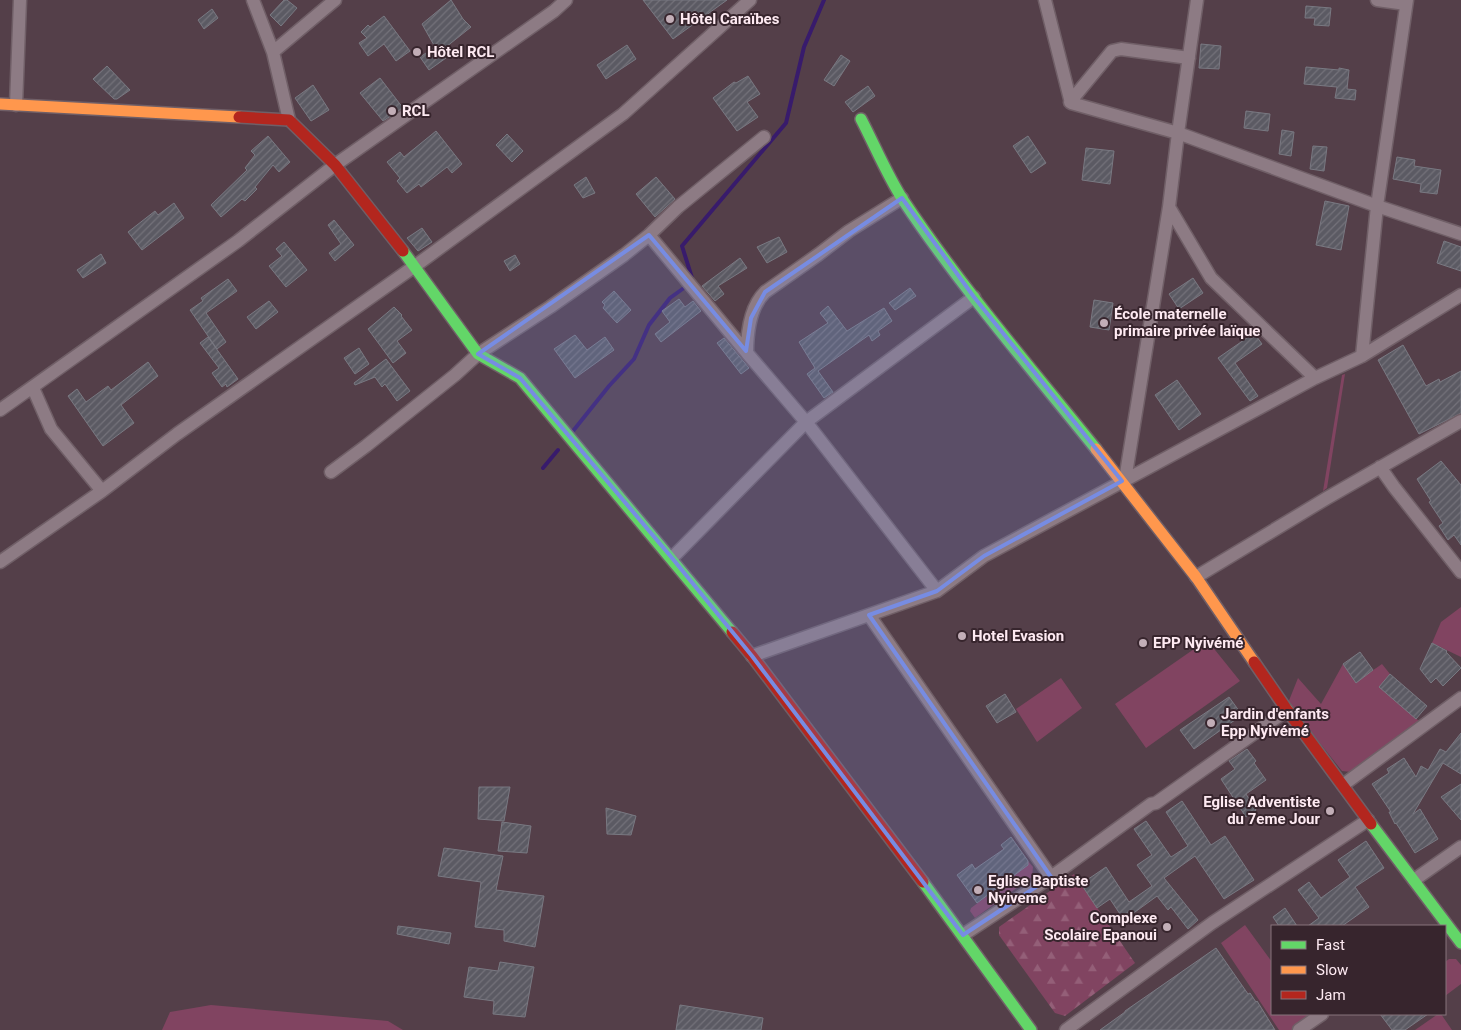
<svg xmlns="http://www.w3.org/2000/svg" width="1461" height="1030" font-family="Roboto,sans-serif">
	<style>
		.green { fill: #814461 }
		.forest { fill: url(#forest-firs) }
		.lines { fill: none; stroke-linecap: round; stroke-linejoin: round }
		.stream { stroke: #381b6c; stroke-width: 4 }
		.building { fill: url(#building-hatch); stroke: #797982 }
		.street-casing { stroke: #705f67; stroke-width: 15 }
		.fast-casing { stroke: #705f67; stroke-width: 14 }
		.slow-casing { stroke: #705f67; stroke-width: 14 }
		.jam-casing { stroke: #705f67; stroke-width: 14 }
		.street { stroke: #8d7b84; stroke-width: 12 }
		.fast { stroke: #63d668; stroke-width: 11 }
		.slow { stroke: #ff974d; stroke-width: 11 }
		.jam { stroke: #b3261e; stroke-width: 11 }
		.marked { fill: #778ce2; fill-opacity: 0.2; stroke: #778ce2; stroke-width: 4; stroke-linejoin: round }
		.poi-dot { fill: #c2aeb7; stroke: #37252d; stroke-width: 2 }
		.labels { text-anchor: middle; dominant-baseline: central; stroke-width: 4; stroke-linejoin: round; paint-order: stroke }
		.poi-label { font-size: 15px; font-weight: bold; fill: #feeaf2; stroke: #37252d; text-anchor: start }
	</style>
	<defs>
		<pattern id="forest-firs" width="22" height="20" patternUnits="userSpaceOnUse" patternTransform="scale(1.25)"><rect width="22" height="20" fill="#814461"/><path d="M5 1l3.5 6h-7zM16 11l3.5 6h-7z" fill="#945f78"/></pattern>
		<pattern id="building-hatch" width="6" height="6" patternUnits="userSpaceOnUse" patternTransform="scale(1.25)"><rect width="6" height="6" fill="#5b5a63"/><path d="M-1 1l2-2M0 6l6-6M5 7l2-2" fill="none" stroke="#74727a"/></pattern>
	</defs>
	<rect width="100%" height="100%" fill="#543f49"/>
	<path class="green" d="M 1345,374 L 1327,488 L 1323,491 L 1342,375 Z
		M 1461,607 L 1461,657 L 1432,643 L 1441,622 Z
		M 1207,640 L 1240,681 L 1146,748 L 1115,704 Z
		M 1343,664 L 1356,682 L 1382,664 L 1390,674 L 1380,687 L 1419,721 L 1351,772 L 1342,771 L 1288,703 L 1298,678 L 1321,704 Z
		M 1061,678 L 1082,708 L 1037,742 L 1016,709 Z
		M 1028,861 L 1033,867 L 1032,877 L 975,918 L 970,911 L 971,908 L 1028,865 Z
		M 1245,925 L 1272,962 L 1272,1014 L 1309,1014 L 1311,1016 L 1293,1030 L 1279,1030 L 1221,943 Z
		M 1449,959 L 1456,959 L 1461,965 L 1461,984 L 1445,996 L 1445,962 Z
		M 211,1005 L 388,1021 L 403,1030 L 162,1030 L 170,1012 Z
		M 1438,1014 L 1441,1014 L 1452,1030 L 1415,1030 Z"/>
	<path class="forest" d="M 1074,874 L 1135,963 L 1065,1016 L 1055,1013 L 999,935 L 999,927 Z"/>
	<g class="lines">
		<path class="stream" d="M 693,281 L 682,246 L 786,123 L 804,47 L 824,0
			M 573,431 L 609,386 L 634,359 L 649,325 L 670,298 L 688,285
			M 543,468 L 558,450"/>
	</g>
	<path class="building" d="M 284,0 L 287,0 L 297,8 L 281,26 L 270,15 Z
		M 451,0 L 463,19 L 471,27 L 441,51 L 446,58 L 429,70 L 420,57 L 435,47 L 422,24 Z
		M 643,0 L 727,0 L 673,39 Z
		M 1306,6 L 1331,8 L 1329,26 L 1314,25 L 1315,18 L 1305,18 Z
		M 212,9 L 218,18 L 204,29 L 198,20 Z
		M 384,16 L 410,51 L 396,61 L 384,44 L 368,56 L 359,43 L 367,38 L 361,32 L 368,25 L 370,27 Z
		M 1201,44 L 1221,46 L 1219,69 L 1199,68 Z
		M 627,45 L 636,59 L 606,79 L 597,65 Z
		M 841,55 L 850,61 L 834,86 L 824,80 Z
		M 107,66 L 130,90 L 117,99 L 114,99 L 93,79 Z
		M 1306,67 L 1339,70 L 1339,68 L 1349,70 L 1347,89 L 1356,90 L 1355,100 L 1335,98 L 1337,87 L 1304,84 Z
		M 748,76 L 760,94 L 747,102 L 758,117 L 737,131 L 713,98 L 734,82 L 736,83 Z
		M 380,78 L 403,108 L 383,121 L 360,93 Z
		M 313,85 L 329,110 L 311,121 L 295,98 Z
		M 868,86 L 875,96 L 853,112 L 845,102 Z
		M 1246,111 L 1270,114 L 1268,131 L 1244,128 Z
		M 1282,130 L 1294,132 L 1291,156 L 1279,154 Z
		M 436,131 L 462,164 L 452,173 L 447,167 L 421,187 L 419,184 L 407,193 L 397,181 L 400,178 L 387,162 L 400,152 L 404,157 Z
		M 507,134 L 523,151 L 512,162 L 496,145 Z
		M 268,136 L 290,162 L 279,172 L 273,165 L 255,187 L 257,189 L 245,201 L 242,199 L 221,217 L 211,205 L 247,170 L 245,168 L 255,155 L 251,151 Z
		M 1028,136 L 1046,163 L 1031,173 L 1013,146 Z
		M 1313,146 L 1327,147 L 1324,171 L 1310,169 Z
		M 1086,148 L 1114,151 L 1110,184 L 1082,180 Z
		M 1397,157 L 1415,160 L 1414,166 L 1441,170 L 1437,194 L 1420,192 L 1421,184 L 1393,179 Z
		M 586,177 L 595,193 L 583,198 L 574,185 Z
		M 656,177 L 675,199 L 655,217 L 636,194 Z
		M 1325,201 L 1349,206 L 1341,250 L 1316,245 Z
		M 174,203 L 184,218 L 142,250 L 128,232 L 155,211 L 158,215 Z
		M 334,220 L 354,245 L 335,261 L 329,253 L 341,244 L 328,225 Z
		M 422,228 L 432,242 L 418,251 L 407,238 Z
		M 779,237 L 787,252 L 767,263 L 757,247 Z
		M 1444,241 L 1461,247 L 1461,271 L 1437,263 Z
		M 284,242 L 307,270 L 286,287 L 269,266 L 282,256 L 276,249 Z
		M 101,254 L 106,263 L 83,278 L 77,270 Z
		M 515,255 L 520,264 L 510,271 L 504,261 Z
		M 740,258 L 747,268 L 718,286 L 724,294 L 715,301 L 702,286 Z
		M 1193,278 L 1203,293 L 1179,309 L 1169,294 Z
		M 228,279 L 237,291 L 206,313 L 226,342 L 217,349 L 190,310 L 203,301 L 201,298 Z
		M 910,288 L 916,296 L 895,310 L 889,303 Z
		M 614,291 L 631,310 L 617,323 L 603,308 L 605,305 L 602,302 Z
		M 679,299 L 685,307 L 693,301 L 701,311 L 661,342 L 655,334 L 670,322 L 662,311 Z
		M 1094,300 L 1113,303 L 1109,330 L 1090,327 Z
		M 269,301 L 278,312 L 256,329 L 247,317 Z
		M 828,306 L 847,331 L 884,308 L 892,321 L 878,331 L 880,335 L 872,341 L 869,335 L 818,371 L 833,392 L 824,398 L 807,374 L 815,368 L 799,342 L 828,323 L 820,313 Z
		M 394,307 L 402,315 L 401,316 L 412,330 L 397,341 L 406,353 L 393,363 L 368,329 Z
		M 1254,333 L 1262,344 L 1235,363 L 1258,396 L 1250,401 L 1218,358 Z
		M 575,335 L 587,350 L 605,337 L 614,350 L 575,378 L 554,349 Z
		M 208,337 L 238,379 L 227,387 L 226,384 L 222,387 L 212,373 L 219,368 L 200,343 Z
		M 724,338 L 749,368 L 741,374 L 717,343 Z
		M 1403,345 L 1426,386 L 1439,379 L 1440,382 L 1461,371 L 1461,413 L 1419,434 L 1378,360 Z
		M 359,348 L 369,364 L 355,374 L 344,358 Z
		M 386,359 L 410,391 L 397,401 L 385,384 L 382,387 L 375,377 L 355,385 L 354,383 Z
		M 148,362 L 158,376 L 121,405 L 134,423 L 103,446 L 68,396 L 77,389 L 86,402 L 108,386 L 111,390 Z
		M 1177,380 L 1201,414 L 1179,430 L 1155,395 Z
		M 1441,461 L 1461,485 L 1461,545 L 1454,535 L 1448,540 L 1439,526 L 1443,523 L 1429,502 L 1431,501 L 1417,479 Z
		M 1432,643 L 1447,651 L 1446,652 L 1461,668 L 1443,686 L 1436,678 L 1431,683 L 1420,669 Z
		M 1360,652 L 1373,670 L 1356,683 L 1343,664 Z
		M 1390,674 L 1427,706 L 1416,719 L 1379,687 Z
		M 1005,694 L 1016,712 L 997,723 L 986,706 Z
		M 1229,697 L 1242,715 L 1194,749 L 1180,730 Z
		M 1461,733 L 1461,774 L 1443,763 L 1413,814 L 1420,809 L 1438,839 L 1415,853 L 1396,823 L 1395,824 L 1389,812 L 1391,812 L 1372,784 L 1389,773 L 1387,769 L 1404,758 L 1416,777 L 1421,766 L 1428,770 L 1440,749 L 1446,752 Z
		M 1247,749 L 1256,761 L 1254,763 L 1266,780 L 1246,794 L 1256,810 L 1246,817 L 1221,779 L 1235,769 L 1229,761 Z
		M 1461,784 L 1461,820 L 1441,797 Z
		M 479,787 L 510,787 L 504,821 L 478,819 Z
		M 1182,801 L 1211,845 L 1225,836 L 1254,880 L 1224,899 L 1195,856 L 1164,878 L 1198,920 L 1188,929 L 1171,907 L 1168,910 L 1157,896 L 1124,920 L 1110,899 L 1097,908 L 1081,884 L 1106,867 L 1129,902 L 1152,886 L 1137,865 L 1152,855 L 1134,829 L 1146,821 L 1171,857 L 1188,846 L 1166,812 Z
		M 606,808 L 636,816 L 631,835 L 607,834 Z
		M 502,822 L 531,826 L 527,853 L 498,851 Z
		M 1011,837 L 1028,861 L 1028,865 L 977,903 L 957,875 L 972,864 L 975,869 L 1004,849 L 1001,845 Z
		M 1366,841 L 1384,868 L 1355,887 L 1369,907 L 1342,926 L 1308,926 L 1319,918 L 1298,890 L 1309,882 L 1321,898 L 1350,877 L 1338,860 Z
		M 444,848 L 503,856 L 496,890 L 544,896 L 535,947 L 504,941 L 504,930 L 475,927 L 481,882 L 438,876 Z
		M 1285,908 L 1297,926 L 1279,926 L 1273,917 Z
		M 398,926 L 451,933 L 449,944 L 397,934 Z
		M 1216,948 L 1248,994 L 1250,993 L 1256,1002 L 1257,1001 L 1275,1030 L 1100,1030 L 1125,1012 L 1125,1011 Z
		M 500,962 L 534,967 L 525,1017 L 493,1014 L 494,1001 L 464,997 L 469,967 L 498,971 Z
		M 680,1005 L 763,1018 L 761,1030 L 676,1030 Z
		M 1380,1014 L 1428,1014 L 1405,1030 L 1392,1030 Z"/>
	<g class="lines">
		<defs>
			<path id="street" d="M 253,0 L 273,52 L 289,120
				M 1045,0 L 1071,103 L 1178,133 L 1377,206 L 1461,234
				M 1377,0 L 1406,4
				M 273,52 L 335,0
				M 1070,102 L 1112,51 L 1121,49 L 1189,58
				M 16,105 L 20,0
				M 902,198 L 849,231 L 819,254 L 765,292 C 750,307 747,333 747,353 L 806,422 L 937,591
				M 1169,207 L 1211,278 L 1315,378
				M 649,235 L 747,353
				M 1362,356 L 1377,206 L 1407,0
				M 33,388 L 51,429 L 102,491
				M 0,410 L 238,241 L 335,165 L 554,11 L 566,0
				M 1380,467 L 1394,487 L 1461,572
				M 331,472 L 366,446 L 455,375 L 478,354 L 550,307 L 624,255 L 649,235 L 678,207 L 764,137
				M 1125,480 L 1169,207 L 1178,133 L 1197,0
				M 672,558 L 806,422 L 974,297
				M 0,562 L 102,491 L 177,434 L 415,266 L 623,114 L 750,0
				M 1196,577 L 1327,498 L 1461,421
				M 869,615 L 1051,877
				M 752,656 L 937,591 L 984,556 L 1315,378 L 1362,356 L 1461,295
				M 1343,785 L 1461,698
				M 1414,880 L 1461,847
				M 963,935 L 1051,877 L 1151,804 L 1156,803 L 1287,710
				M 1066,1030 L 1212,923 L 1368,820
				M 1299,1030 L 1322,1014"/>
			<path id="fast" d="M 861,119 C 875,146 887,175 903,200 C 961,287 1030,367 1096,449
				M 403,251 L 478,354 L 520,378 L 732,632
				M 1371,824 L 1461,943
				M 923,882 L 1031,1030"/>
			<path id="slow" d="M 0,104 L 239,117
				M 1096,449 L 1196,577 L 1254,662"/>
			<path id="jam" d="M 239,117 L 289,120 L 335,165 L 403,251
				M 732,632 L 752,656 L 923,882
				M 1254,662 L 1287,710 L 1371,824"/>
		</defs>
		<use href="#street" class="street-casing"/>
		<use href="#fast" class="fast-casing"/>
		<use href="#slow" class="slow-casing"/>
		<use href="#jam" class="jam-casing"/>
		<use href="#street" class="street"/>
		<use href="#fast" class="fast"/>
		<use href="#slow" class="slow"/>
		<use href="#jam" class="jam"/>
	</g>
	<path class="marked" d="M 902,198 L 974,297 L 1122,481 L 984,556 L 937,591 L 869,615 L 1051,877 L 963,935 L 752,656 L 672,558 L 520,378 L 478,354 L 649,235 L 746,351 L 751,318 L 765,292 Z"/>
	<g class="poi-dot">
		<circle cx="670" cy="19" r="5"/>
		<circle cx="417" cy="52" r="5"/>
		<circle cx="392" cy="111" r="5"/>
		<circle cx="1104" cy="323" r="5"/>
		<circle cx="962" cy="636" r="5"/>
		<circle cx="1143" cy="643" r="5"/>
		<circle cx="1211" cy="723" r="5"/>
		<circle cx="1330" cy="811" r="5"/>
		<circle cx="978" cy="890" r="5"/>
		<circle cx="1167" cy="927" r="5"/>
	</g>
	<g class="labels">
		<g class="poi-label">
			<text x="680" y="19">Hôtel Caraïbes</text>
			<text x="427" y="52">Hôtel RCL</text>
			<text x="402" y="111">RCL</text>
			<text x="1114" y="314">École maternelle<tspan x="1114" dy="17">primaire privée laïque</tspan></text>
			<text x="972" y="636">Hotel Evasion</text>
			<text x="1153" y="643">EPP Nyivémé</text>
			<text x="1221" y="714">Jardin d'enfants<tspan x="1221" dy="17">Epp Nyivémé</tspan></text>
			<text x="1320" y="802" text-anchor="end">Eglise Adventiste<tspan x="1320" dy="17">du 7eme Jour</tspan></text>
			<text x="988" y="881">Eglise Baptiste<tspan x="988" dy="17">Nyiveme</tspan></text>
			<text x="1157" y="918" text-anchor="end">Complexe<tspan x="1157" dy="17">Scolaire Epanoui</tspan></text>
		</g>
	</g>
	<rect x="1271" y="925" width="175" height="90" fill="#37252d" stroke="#87747c"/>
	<rect x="1281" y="941" width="25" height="8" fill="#63d668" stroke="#87747c"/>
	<text x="1316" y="950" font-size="15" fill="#feeaf2">Fast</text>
	<rect x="1281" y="966" width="25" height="8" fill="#ff974d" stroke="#87747c"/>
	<text x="1316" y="975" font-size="15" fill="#feeaf2">Slow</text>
	<rect x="1281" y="991" width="25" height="8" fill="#b3261e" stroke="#87747c"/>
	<text x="1316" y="1000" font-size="15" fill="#feeaf2">Jam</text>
</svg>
